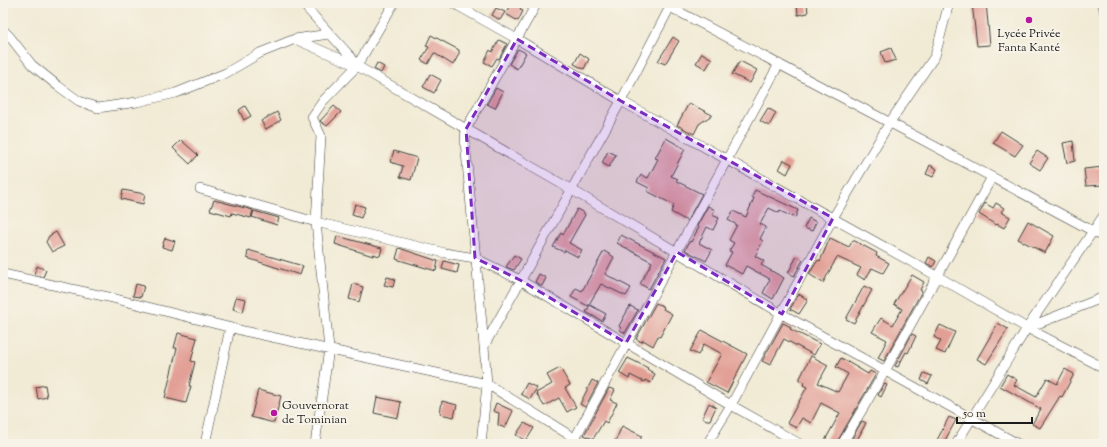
<svg xmlns="http://www.w3.org/2000/svg" width="1107" height="447" viewBox="0 0 1107 447" font-family="'Sorts Mill Goudy',serif">
<rect width="100%" height="100%" fill="#f7f3e8"/>
<filter id="ink" filterUnits="userSpaceOnUse"><feTurbulence type="fractalNoise" baseFrequency=".025" numOctaves="2"/><feDisplacementMap in="SourceGraphic" scale="8" xChannelSelector="R" yChannelSelector="G"/><feConvolveMatrix kernelMatrix="1 2 1 2 8 2 1 2 1" color-interpolation-filters="sRGB"/></filter>
<filter id="wash" filterUnits="userSpaceOnUse"><feTurbulence type="fractalNoise" baseFrequency=".012" numOctaves="4" result="noise"/><feDisplacementMap in="SourceGraphic" scale="16" xChannelSelector="R" yChannelSelector="G"/><feGaussianBlur stdDeviation="0.9" result="paint"/><feColorMatrix in="noise" values="0 0 0 0 0 0 0 0 0 0 0 0 0 0 0 0 0 1.4 0 .05"/><feComposite in="paint" operator="in"/></filter>
<g filter="url(#wash)">
<rect width="100%" height="100%" fill="#f1ebd5"/>
<g id="blocks">
<path fill="#e29f95" d="M512 3H524L520 9 523 11 518 21 506 14Z
M797 3H807L808 13 798 15Z
M972 3H986L990 45 977 46Z
M496 8 505 12 500 20 492 15Z
M431 35 459 50V54L453 65 434 53 428 64 421 60 429 47 426 46Z
M673 37 679 41 665 64 658 61Z
M499 40 507 44 499 59 497 58 492 66 484 62 490 50 492 52Z
M891 48 896 60 885 63 881 52Z
M518 49 526 53 517 69 509 64Z
M580 53 589 59 584 69 574 64Z
M702 53 712 59 706 69 696 63Z
M740 61 757 70 750 83 732 74Z
M377 63 384 67 381 73 374 69Z
M430 74 441 80 434 93 423 87Z
M496 88 503 92 495 108 487 104Z
M689 103 712 115 699 124 694 134 677 125Z
M245 106 251 116 244 120 239 110Z
M334 106 341 112 327 126 320 121Z
M768 108 776 113 769 126 760 121Z
M277 112 281 120 266 129 261 121Z
M1001 131 1023 145 1015 156 993 143Z
M666 138 685 149 671 176 678 179 676 181 702 194 687 221 671 212 674 205 647 191 649 188 637 182 641 175 648 178 658 159 655 158Z
M181 140 198 155 190 164 173 148Z
M1073 141 1075 161 1067 163 1063 143Z
M394 151 417 158 411 180 400 177 403 166 390 162Z
M608 151 616 155 609 167 602 163Z
M1037 151 1048 158 1040 170 1029 163Z
M784 160 792 164 787 174 779 169Z
M930 165 937 169 933 177 926 174Z
M1104 167V185L1086 186 1084 169Z
M123 190 145 194 143 204 121 199Z
M755 190 798 210 795 218 780 211 779 213 769 208 760 224 766 227 760 239 763 241 755 256 764 261 761 265 784 278 773 299 763 293 770 279 746 266 742 274 725 265 732 252 729 251 734 243 729 240 737 225 728 220 733 211 746 217 754 198 752 197Z
M214 200 253 210 251 218 232 213 231 216 210 210Z
M985 203 993 208 996 203 1004 208 1001 212 1010 217 1004 228 997 224 996 225 979 214Z
M355 204 365 207 361 218 352 215Z
M708 206 715 210 712 215 719 218 713 230 707 227 699 243 712 250 706 261 685 250 690 241 691 242 699 227 697 226Z
M577 209 584 213 585 215 569 243 582 250 578 257 565 250 564 252 553 247 561 233 563 235Z
M254 211 279 218 277 225 252 217Z
M809 218 816 222 812 231 804 228Z
M1028 221 1054 236 1045 253 1018 239Z
M56 232 64 246 52 252 46 242 49 236Z
M621 235 666 258 649 289 640 284 652 262 617 243Z
M337 236 382 248 380 256 373 254V256L335 244Z
M165 238 175 241 172 250 162 247Z
M830 238 849 247 853 240 877 253 876 256 889 263 883 273 872 268 865 280 857 275 861 268 837 257 823 283 809 274 818 260 820 261Z
M399 248 438 261 436 271 396 259Z
M248 250 303 266 300 275 247 258Z
M604 251 614 257 605 274 631 288 626 296 601 284 588 306 571 297 576 288 582 291Z
M514 255 521 259 514 270 506 267Z
M797 256 803 260 794 276 788 273Z
M929 257 936 261 933 267 926 263Z
M444 261 459 265 457 273 442 269Z
M37 266 46 270 43 277 34 274Z
M539 274 546 278 542 286 535 282Z
M912 275 924 282 920 290 922 291 884 361 878 358 887 340 872 332 881 318 893 325 902 309 894 304Z
M387 277 395 279 393 287 384 285Z
M136 284 144 286 141 297 133 296Z
M353 284 363 287 359 302 349 299Z
M864 286 872 290 854 323 846 319Z
M799 294 808 300 799 314 790 309Z
M236 297 246 299 243 312 233 309Z
M656 303 664 307 663 309 672 314 660 337 658 336 653 346 643 340 642 342 636 339Z
M590 305 606 314 602 321 586 312Z
M630 306 638 310 625 333 620 330 621 328 619 326Z
M783 323 791 327 790 329 820 344 814 355 784 339 770 365 762 361Z
M998 323 1008 329 986 364 977 359Z
M940 325 955 332 945 354 936 350 941 341 934 337Z
M702 330 747 354 727 393 706 382 722 354 704 344 698 355 690 351Z
M178 333 197 338 191 361 195 362 189 386H191L186 403 165 398 177 348H174Z
M912 334 916 336 908 353 906 352 898 367 895 366Z
M811 356 828 365 818 383 838 392 848 374 836 367 841 358 868 374 870 371 876 374 836 444H823L840 413 821 403 811 423 802 418 796 428 787 423 807 387 803 385 804 382 799 380Z
M628 358 648 368 647 369 655 374 651 383 645 380 644 382 630 375 629 379 619 373Z
M560 368 570 385 565 388 576 407 567 412 559 398 544 406 536 393 552 384 547 375Z
M1065 369 1074 374 1062 397 1060 396 1040 428 1032 424 1041 409 1000 386 1007 374 1017 380 1014 385 1036 397 1047 378 1057 384Z
M924 373 932 376 928 384 921 380Z
M592 380 598 383 585 407 580 404Z
M527 383 537 388 530 399 521 394Z
M884 384 887 385 881 397 878 395Z
M45 385 47 397 38 399 36 387Z
M609 388 615 390 610 400 617 403 607 423 604 421 593 439 584 435Z
M258 390 281 396 274 423 251 417Z
M377 397 401 402 398 418 374 413Z
M442 401 457 405 454 417 440 414Z
M496 403 513 411 505 428 498 425 499 413 493 411Z
M709 403 716 407 710 420H707L702 418Z
M949 417 956 420 943 444H935Z
M862 421 866 423 855 444H849Z
M524 423 534 428 526 441 516 435Z
M622 426 642 436 638 444H614Z"/>
</g>
</g>
<g filter="url(#ink)">
<use href="#blocks" fill-opacity="0" stroke="#3c3b38" stroke-width="1"/>
<g fill="none" stroke-linecap="round" stroke-linejoin="round">
<defs>
<path id="street" d="M302 3 351 57 356 65
M453 3 517 39 621 101 937 276 1027 328 1104 368
M1103 3 1104 11
M670 7 919 138 1104 237
M3 30 10 37 32 65 58 86 79 101 98 108 137 102 176 93 226 73 260 53 295 39 329 34
M295 39 357 66 572 190 782 314 1018 444
M200 189 316 222 445 253 475 258 520 280 731 405 800 444
M3 274 108 297 244 331 487 384 584 444
M1027 328 1104 297
M484 346 465 141 466 129 537 3
M575 438 779 64
M205 444 230 328
M315 444 329 349 316 222 321 136 312 117 323 101 357 66 394 3
M481 444 487 384 484 346 621 101 672 3
M707 444 731 405 833 218 890 122 935 56 949 3
M842 444 885 371 992 177
M956 444 1027 328 1104 215"/>
</defs>
<use href="#street" stroke="#3c3b38" stroke-width="10"/>
<use href="#street" stroke="#fff" stroke-width="9"/>
</g>
</g>
<path fill="#7b2cbf" fill-opacity="0.2" stroke="#7b2cbf" stroke-width="3" stroke-dasharray="8 5" stroke-linejoin="round" d="M517 39 621 101 833 218 782 314 677 252 626 343 520 280 475 258 466 129Z"/>
<g fill="#b5179e" stroke="#f7f3e8" stroke-width="1.5">
<circle cx="1029" cy="20" r="4"/>
<circle cx="274" cy="413" r="4"/>
</g>
<g text-anchor="middle" dominant-baseline="central" stroke-width="4" stroke-linejoin="round" paint-order="stroke">
<g font-size="12" fill="#1c1c1c" stroke="#f7f3e8">
<text x="1029" y="34">Lycée Privée<tspan x="1029" dy="14">Fanta Kanté</tspan></text>
<text x="282" y="406" text-anchor="start">Gouvernorat<tspan x="282" dy="14">de Tominian</tspan></text>
</g>
</g>
<rect width="1107" height="447" fill="none" stroke="#f7f3e8" stroke-width="16"/>
<path d="M957 417v6h75v-6" fill="none" stroke="#1c1c1c" stroke-width="2"/>
<text x="963" y="417" font-size="12" fill="#1c1c1c" stroke="#f7f3e8" stroke-width="3" paint-order="stroke">50 m</text>
</svg>
